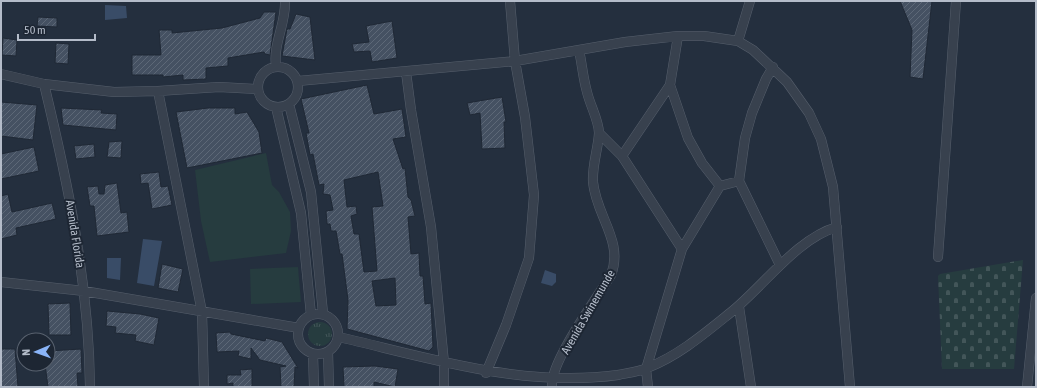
<svg xmlns="http://www.w3.org/2000/svg" width="1037" height="388" viewBox="0 0 1037 388" font-family="'Asap Condensed',sans-serif">
<defs>
<pattern id="grass-tufts" width="24" height="20" patternUnits="userSpaceOnUse"><rect width="24" height="20" fill="#263c3f"/><path d="M3 7l-1-3M5 7V3M7 7l1-3M15 17l-1-3M17 17v-4M19 17l1-3" fill="none" stroke="#435659"/></pattern>
<pattern id="cemetery-stones" width="16" height="16" patternUnits="userSpaceOnUse"><rect width="16" height="16" fill="#263c3f"/><path d="M2 7V4a2 2 0 0 1 4 0v3zM10 15v-3a2 2 0 0 1 4 0v3z" fill="#435659"/></pattern>
<pattern id="building-hatch" width="6" height="6" patternUnits="userSpaceOnUse"><rect width="6" height="6" fill="#455162"/><path d="M-1 1l2-2M0 6l6-6M5 7l2-2" fill="none" stroke="#5d6877"/></pattern>
</defs>
<rect width="100%" height="100%" fill="#242f3e"/>
<path fill="url(#grass-tufts)" d="M308 334a12 12 0 1 1 24 0a12 12 0 1 1-24 0Z"/>
<path fill="url(#cemetery-stones)" d="M1023 260 1014 369H942L938 276 940 274Z"/>
<path fill="#263c3f" d="M266 153 272 185 279 192 290 212 291 231 286 253 210 262 201 221 195 170Z
M298 267 301 302 251 304 250 269Z"/>
<path fill="#394c67" d="M105 5 126 6 127 18 105 20Z
M143 239 162 241 154 286 137 283Z
M107 258H121L120 280 107 278Z
M545 270 556 274V282L552 286 541 283Z"/>
<path fill="url(#building-hatch)" stroke="#1f2835" fill-rule="evenodd" d="M900 1H932L923 79 910 77 912 30Z
M264 12H276L270 55 265 54 264 52 228 58V66L206 68V79L183 80V75L163 77V75H132V55H161L159 30H172V33L222 28 260 18Z
M296 14 310 17 315 60 282 56 287 29H290Z
M38 17 57 18V27L37 26Z
M392 21 397 58 372 62 370 51 354 52 352 44 369 42 366 26Z
M3 38 17 40 16 56 2 55Z
M56 43 69 44 68 64 55 63Z
M367 85 374 114 402 109 406 137 393 139 403 169 405 168 408 197 411 200 415 216 408 217 411 254 419 253 420 276H423L425 304 431 303 433 347 429 351 347 329 348 300 342 254H340L336 231H331L330 224H327L326 211 333 210 330 195 323 194 324 184 319 185 313 154 310 155 306 133H309L301 99ZM378 172 383 206 372 207 377 271 364 272 359 234H354L351 216 357 214 356 206 347 207 344 180ZM395 278 396 305 376 306 372 281Z
M502 97 506 122H504L505 148 482 149 480 113 470 115 467 103Z
M1 102 37 105 33 140 1 136Z
M61 108 102 110 101 113 117 114 116 130 63 125Z
M208 108H235V114L247 112 259 132 262 153 187 168 176 112Z
M122 141 121 158 107 157 109 142Z
M94 144 95 157 76 159 74 146Z
M34 147 39 171 1 179V154Z
M159 172 161 187 168 186 172 205 152 209 148 183 141 184 140 174Z
M117 183 121 213 127 212 129 232 97 236 94 206H90L87 187 98 186 99 194H104L105 185Z
M8 194 12 212 52 203 56 219 16 228 17 235 1 239V196Z
M162 264 183 269 178 292 158 288Z
M70 303 71 335H49L48 304Z
M107 311 140 314 159 318 154 345 135 341 136 335 115 333 116 327 106 326Z
M230 332 231 334 265 341 266 338 282 342 298 368 295 367 294 387H281L280 367 286 366 260 360 251 348V359L238 356 239 351 217 352 216 333Z
M1 349H15L18 387H1Z
M81 349 82 373H77L78 387H48L45 364H48V351Z
M375 366 398 369 395 387 374 382V387H344L343 367Z
M252 369V387H233V383L227 384V375H241L240 370Z"/>
<g fill="none" stroke-linecap="round" stroke-linejoin="round">
<defs>
<path id="street" d="M738 41 750 1
M276 66C273 43 286 24 285 1
M258 87a20 20 0 1 1 40 0a20 20 0 1 1-40 0Z
M773 67 766 79 752 113 745 138 739 181 780 265
M406 72 411 110 431 227 444 363V387
M1 74 44 84 114 92 158 91 219 87 257 89
M298 81 515 61 625 42 678 36H704L738 41 753 50 787 82 809 113 821 139 833 187 850 387
M44 84C68 183 89 284 90 387
M670 85 688 138 702 163 720 186
M158 91 202 312 204 387
M289 104 311 192 323 313
M276 107 301 213 311 315
M599 133 622 156 682 249
M622 156 670 85 678 36
M938 257 956 1
M1 282 84 291 299 328
M739 307 751 387
M298 334a20 20 0 1 1 40 0a20 20 0 1 1-40 0Z
M339 337C430 358 523 388 618 375 627 373 638 372 647 368 678 356 704 334 730 313 762 288 797 238 837 227
M328 352 329 387
M313 354 314 387
M486 373 506 325 529 258 534 195 525 117 515 61 510 1
M552 386C550 362 597 298 611 275 624 241 596 216 593 182 592 165 598 150 599 133 599 121 590 105 587 92 583 78 582 64 579 50
M648 387 646 369 682 249 720 186 739 181
M1027 387 1036 298"/>
</defs>
<use href="#street" stroke="#565f6c" stroke-width="10"/>
<use href="#street" stroke="#38414e" stroke-width="9"/>
</g>
<g text-anchor="middle" dominant-baseline="central" stroke-width="4" stroke-linejoin="round" paint-order="stroke">
<g font-size="12" fill="#b4bcc9" stroke="#1d2633">
<text transform="translate(75 234) rotate(81)">Avenida Florida</text>
<text transform="translate(588 312) rotate(-60)">Avenida Swinemunde</text>
</g>
</g>
<rect width="1037" height="388" fill="none" stroke="#b4bcc9" stroke-width="4"/>
<g transform="translate(36 352) rotate(268)"><circle r="19" fill="#1d2633" stroke="#59626f"/>
<path d="M0-3L7 15L0 10L-7 15Z" fill="#8ab4f8"/>
<text y="-6" font-size="11" font-weight="bold" text-anchor="middle" fill="#b4bcc9">N</text>
</g>
<path d="M18 34v6h77v-6" fill="none" stroke="#b4bcc9" stroke-width="2"/>
<text x="24" y="34" font-size="12" fill="#b4bcc9" stroke="#1d2633" stroke-width="3" paint-order="stroke">50 m</text>
</svg>
